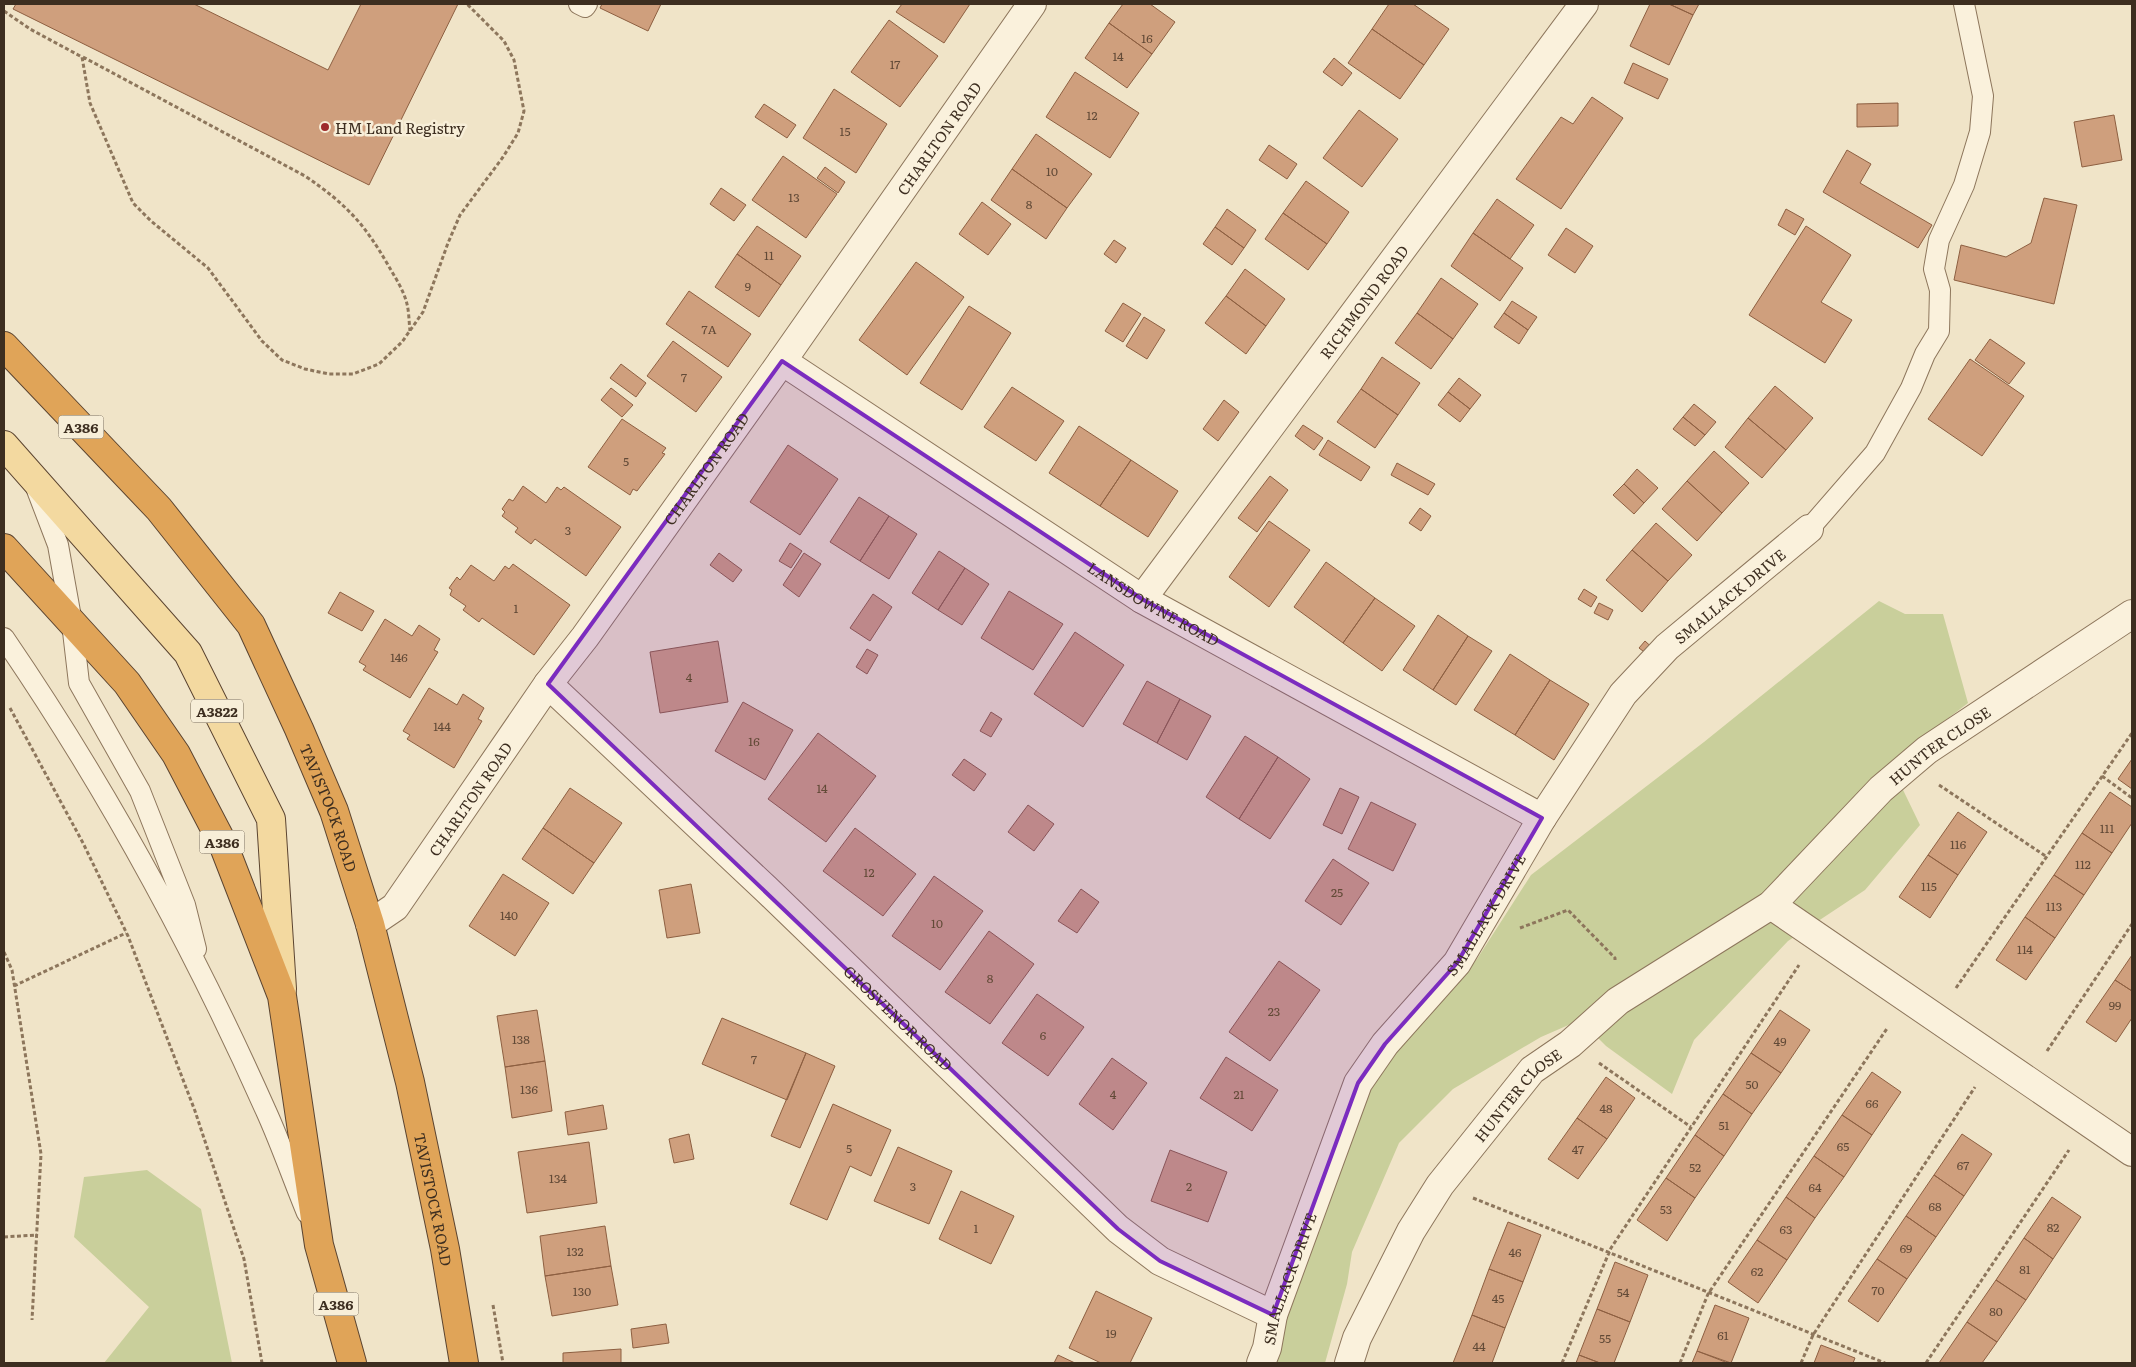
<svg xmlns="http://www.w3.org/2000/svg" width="2136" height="1367" viewBox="0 0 2136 1367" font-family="Literata,serif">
<rect width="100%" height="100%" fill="#f0e4c8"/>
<path fill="#c9cf9b" d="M1879 601 1905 614H1943L1968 703 1890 763 1920 825 1865 890 1788 941 1694 1040 1672 1094 1606 1046 1580 1020 1541 1037 1453 1089 1399 1143 1352 1252 1347 1284 1325 1363H1269L1352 1118 1403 1042 1477 959 1531 875 1704 742Z
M147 1170 201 1209 232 1363H104L149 1307 74 1237 84 1177Z"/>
<path fill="#cf9f7d" stroke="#8d5f41" d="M16 4H194L328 70 361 4H458L369 185 13 9Z
M602 4H661L648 31 600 8Z
M902 4H970L944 43 896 12Z
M1123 4H1150L1175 22 1152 54 1109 23Z
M1389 4H1413L1449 29 1424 65 1372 29Z
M1650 4H1669L1693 15 1669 65 1630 46Z
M1669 4H1699L1693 15Z
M889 20 938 56 900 107 851 72Z
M1109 23 1152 54 1127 88 1085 58Z
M1372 29 1424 65 1400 99 1348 63Z
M1334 58 1352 73 1342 86 1323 72Z
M1633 63 1668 79 1658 99 1624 83Z
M1075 72 1139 113 1110 158 1046 117Z
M834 89 887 124 856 173 803 138Z
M1592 97 1623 118 1561 209 1516 179 1561 117 1573 124Z
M1898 103V126L1857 127V104Z
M764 104 796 125 787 138 755 117Z
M1359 110 1398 139 1362 187 1323 158Z
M2114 115 2122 160 2082 167 2074 122Z
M1036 134 1092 174 1067 208 1012 169Z
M1269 145 1297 164 1287 179 1259 160Z
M1847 150 1871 164 1860 183 1932 225 1918 248 1823 192Z
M783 156 837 194 806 238 752 200Z
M825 167 845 182 838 193 817 178Z
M1012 169 1067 208 1046 239 991 200Z
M1306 181 1349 212 1327 244 1283 213Z
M721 188 746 205 734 221 710 204Z
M2044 198 2077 205 2054 304 1954 280 1961 245 2006 257 2031 243Z
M1497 199 1534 225 1510 259 1473 233Z
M982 202 1011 224 988 255 959 234Z
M1227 209 1256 230 1244 248 1215 227Z
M1786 209 1804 219 1795 235 1778 225Z
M1283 213 1327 244 1308 270 1265 239Z
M757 226 801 256 781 285 737 254Z
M1806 226 1851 255 1821 302 1852 320 1825 363 1749 315Z
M1215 227 1244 248 1232 265 1203 244Z
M1566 228 1593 246 1575 273 1548 255Z
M1473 233 1523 268 1500 301 1451 266Z
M1114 240 1126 248 1116 263 1104 254Z
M737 254 781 285 759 317 715 287Z
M916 262 964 297 907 375 859 340Z
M1245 269 1285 299 1266 326 1226 296Z
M1441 278 1478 304 1453 339 1417 313Z
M689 291 751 334 728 367 666 324Z
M1226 296 1266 326 1246 354 1205 323Z
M1512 301 1537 317 1528 330 1504 313Z
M1123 303 1141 314 1123 342 1105 331Z
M969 306 1011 333 962 410 920 383Z
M1417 313 1453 339 1431 369 1395 343Z
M1504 313 1528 330 1519 344 1494 327Z
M1144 317 1165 330 1147 359 1126 346Z
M1990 339 2025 363 2009 384 1975 360Z
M673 341 722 377 696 412 647 376Z
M1382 357 1420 383 1398 415 1361 389Z
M1970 359 2024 396 1982 456 1928 419Z
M621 364 646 383 636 397 610 378Z
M1459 378 1481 395 1470 409 1448 392Z
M1775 386 1813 418 1786 450 1748 418Z
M1012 387 1064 421 1036 461 984 427Z
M611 388 633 405 622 417 601 400Z
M1361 389 1398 415 1375 448 1337 422Z
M1448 392 1470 409 1460 422 1438 405Z
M1224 400 1239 412 1218 441 1203 429Z
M1694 404 1716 422 1705 435 1683 417Z
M1683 417 1705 435 1695 446 1673 429Z
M1748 418 1786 450 1762 478 1725 447Z
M622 419 666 448 662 453 665 454 637 491 633 489 630 495 588 467Z
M1303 425 1323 438 1314 450 1295 436Z
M1079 426 1131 460 1100 506 1049 473Z
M1328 440 1370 467 1361 481 1319 455Z
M788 445 838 479 800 535 750 502Z
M1714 451 1749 483 1722 513 1687 481Z
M1131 460 1178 491 1148 537 1100 506Z
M1397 463 1435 484 1428 495 1391 475Z
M1637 469 1658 488 1644 503 1624 484Z
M1270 476 1288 490 1257 532 1238 518Z
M1687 481 1722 513 1697 541 1662 509Z
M1624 484 1644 503 1634 514 1613 495Z
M523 486 546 503 557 487 561 490 564 487 621 527 586 576 535 539 531 544 515 532 518 528 502 516 505 512 502 509 509 499 513 501Z
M859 497 889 516 860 561 830 542Z
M1420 508 1431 516 1421 531 1409 523Z
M889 516 917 534 889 579 860 561Z
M1269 521 1310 550 1269 607 1229 577Z
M1656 523 1692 555 1668 581 1632 550Z
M790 543 802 551 791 568 779 561Z
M1632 550 1668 581 1642 612 1606 580Z
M939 551 965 568 938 610 912 593Z
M719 553 742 570 733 582 710 565Z
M804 553 821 564 799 597 783 585Z
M1326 562 1375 598 1343 643 1294 607Z
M513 564 570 605 534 655 482 618 479 622 463 610 466 606 450 595 452 590 449 588 457 577 460 580 471 565 494 581 505 566 509 569Z
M965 568 989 584 962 625 938 610Z
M1584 589 1597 597 1591 607 1578 599Z
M1009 591 1063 624 1033 670 981 638Z
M340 592 374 611 362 631 328 613Z
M873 594 892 607 870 641 850 628Z
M1375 598 1415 626 1382 671 1343 643Z
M1599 603 1613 610 1608 620 1594 613Z
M1438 615 1468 636 1433 690 1403 670Z
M385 619 412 636 419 625 440 639 434 650 438 652 410 698 363 670 366 666 359 662Z
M1075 632 1124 665 1083 727 1034 694Z
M1468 636 1492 651 1456 705 1433 690Z
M718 641 728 702 660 713 650 652Z
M1645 641 1657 652 1652 658 1639 648Z
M867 649 878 655 867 674 856 667Z
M1510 654 1550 680 1515 735 1474 710Z
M1550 680 1589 704 1554 760 1515 735Z
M1147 681 1180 699 1157 743 1123 724Z
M429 688 457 705 463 694 484 708 478 719 482 721 454 768 407 739 410 735 403 731Z
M1180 699 1211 716 1187 760 1157 743Z
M743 702 793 730 765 780 715 751Z
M991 712 1002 719 991 737 980 731Z
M818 733 876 776 826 842 768 799Z
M1245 736 1278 757 1239 819 1206 797Z
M1278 757 1310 779 1270 839 1239 819Z
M964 759 986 774 974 791 952 775Z
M2132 759V789L2118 779Z
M570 788 622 823 594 863 543 828Z
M1340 788 1359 797 1342 834 1323 825Z
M2110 792 2132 807V823L2112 853 2082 833Z
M1371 802 1416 824 1393 871 1348 849Z
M1028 805 1054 824 1034 851 1008 832Z
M1958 812 1987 832 1958 875 1928 855Z
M543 828 594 863 573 894 522 859Z
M855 828 916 874 883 916 823 871Z
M2082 833 2112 853 2084 895 2054 875Z
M1928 855 1958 875 1930 918 1899 897Z
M1333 859 1369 883 1341 925 1305 901Z
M503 874 549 903 515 956 469 926Z
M2054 875 2084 895 2055 938 2025 917Z
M934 876 983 911 940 970 892 936Z
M691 884 700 933 667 938 659 890Z
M1081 889 1099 902 1077 933 1058 921Z
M2025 917 2055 938 2026 980 1996 960Z
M989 931 1034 964 990 1024 945 992Z
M2132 955V991L2115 980Z
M1279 961 1320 990 1270 1061 1229 1032Z
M2115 980 2132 991V1018L2116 1042 2086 1022Z
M1037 994 1084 1027 1048 1076 1002 1043Z
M537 1010 545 1061 505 1067 497 1016Z
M1780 1010 1810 1030 1781 1073 1751 1053Z
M722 1018 806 1053 787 1100 702 1064Z
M806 1053 835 1066 800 1148 771 1136Z
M1751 1053 1781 1073 1752 1114 1723 1094Z
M1226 1057 1278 1090 1252 1131 1200 1098Z
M1112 1058 1147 1083 1113 1130 1079 1104Z
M545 1061 552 1111 512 1118 505 1067Z
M1872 1072 1901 1092 1872 1135 1842 1115Z
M1606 1077 1635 1098 1607 1139 1577 1118Z
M1723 1094 1752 1114 1724 1156 1695 1135Z
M833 1104 891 1130 871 1176 850 1166 827 1220 790 1204Z
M603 1105 607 1129 568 1135 565 1112Z
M1842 1115 1872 1135 1844 1177 1814 1156Z
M1577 1118 1607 1139 1578 1179 1548 1159Z
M689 1134 694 1159 674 1163 669 1139Z
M1962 1134 1992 1154 1964 1196 1934 1175Z
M1695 1135 1724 1156 1695 1198 1666 1178Z
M589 1142 597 1203 527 1213 518 1152Z
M898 1147 952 1171 929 1224 874 1201Z
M1170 1150 1227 1172 1208 1222 1151 1201Z
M1814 1156 1844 1177 1815 1218 1786 1197Z
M1934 1175 1964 1196 1936 1237 1906 1216Z
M1666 1178 1695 1198 1667 1241 1637 1220Z
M961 1191 1014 1216 991 1264 939 1239Z
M1786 1197 1815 1218 1787 1260 1757 1240Z
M2052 1197 2081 1217 2053 1259 2024 1238Z
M1906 1216 1936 1237 1907 1279 1877 1259Z
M1508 1222 1541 1235 1523 1282 1489 1269Z
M605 1226 611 1266 545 1276 540 1236Z
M2024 1238 2053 1259 2026 1300 1996 1280Z
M1757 1240 1787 1260 1758 1303 1728 1282Z
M1877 1259 1907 1279 1878 1322 1848 1301Z
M1615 1262 1648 1275 1630 1322 1597 1309Z
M611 1266 618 1305 552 1316 545 1276Z
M1489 1269 1523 1282 1505 1328 1472 1315Z
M1996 1280 2026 1300 1997 1342 1967 1322Z
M1096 1291 1152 1318 1130 1363H1101L1069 1348Z
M1715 1305 1749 1318 1731 1363 1697 1351Z
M1597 1309 1630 1322 1614 1363H1600L1579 1355Z
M1472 1315 1505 1328 1492 1363H1453Z
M1967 1322 1997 1342 1982 1363H1939Z
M666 1324 669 1343 633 1348 631 1329Z
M1821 1345 1855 1358 1853 1363H1814Z
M621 1349V1363H563V1353Z
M1697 1351 1728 1363H1692Z
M1058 1355 1075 1363H1054Z
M1579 1355 1600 1363H1576Z"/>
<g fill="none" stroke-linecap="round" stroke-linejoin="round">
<defs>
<path id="lane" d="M579 4 585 7 587 4
M37 490 58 545 72 623 79 683 140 791 185 905 196 949
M1809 529 1875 453 1911 388 1925 354 1939 331 1940 290 1934 269 1939 240 1964 185 1980 132 1983 96 1964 4
M4 638C106 787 193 947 266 1111 281 1144 293 1179 307 1213"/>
<g id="street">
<path id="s1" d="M782 361 1142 599 1542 818"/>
<path id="s2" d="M1142 599 1584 4"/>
<path id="s3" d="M548 684 766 889 1118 1229 1160 1261 1273 1315"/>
<path d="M1771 905 2132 1152"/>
<path id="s4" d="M370 924 395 907 548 684 585 637 782 361 1032 4"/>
<path id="s5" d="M1261 1363 1267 1348 1273 1315 1358 1083 1385 1044 1457 963 1542 818 1623 694 1667 647 1809 529"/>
<path id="s6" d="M1349 1363 1357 1338 1411 1231 1440 1185 1532 1070 1570 1044 1618 1001 1771 905 1881 789 1927 750 2132 614"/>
</g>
<path id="primary" d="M4 445 188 653 271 819 282 989"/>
<g id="highway">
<path id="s7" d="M4 346 159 509 251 625 299 729 334 811 370 924 410 1082 445 1249 464 1363"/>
<path d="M4 548 127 683 176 754 223 844 282 996 319 1245 352 1363"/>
</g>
</defs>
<use href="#lane" stroke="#8d765c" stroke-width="22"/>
<use href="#street" stroke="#8d765c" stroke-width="30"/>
<use href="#primary" stroke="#5b4430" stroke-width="30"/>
<use href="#highway" stroke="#5b4430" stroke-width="30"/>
<path stroke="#8d765c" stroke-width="3" stroke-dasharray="4 2.5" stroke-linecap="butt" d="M4 11 30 29 82 57 90 103 133 203 151 221 208 268 262 341 282 360 305 369 329 374H353L379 364 402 342 423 312 448 243 460 215 503 157 518 133 524 111 514 60 504 41 467 4
M83 57 305 176C346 204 364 223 388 265 395 277 404 291 407 304 409 312 409 322 410 331
M10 708 83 843 128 936 195 1111 244 1259 262 1363
M2102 776 2132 798
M1939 785 2047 857
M1520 928 1568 910 1615 958V960
M4 952 12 970 41 1154 32 1320
M14 986 126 933
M1956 988 2132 733
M2047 1051 2132 924
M1599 1063 1691 1127
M1473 1198 1885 1363
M4 1237 37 1235
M493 1305 503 1363
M1562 1363 1611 1248 1799 965
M1680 1363 1708 1294 1888 1027
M1801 1363 1813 1335 1975 1087
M1926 1363 2069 1150"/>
<use href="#lane" stroke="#faf1dc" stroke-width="20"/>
<use href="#street" stroke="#faf1dc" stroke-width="28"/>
<use href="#primary" stroke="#f3d9a0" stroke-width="28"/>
<use href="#highway" stroke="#e0a458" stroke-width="28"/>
</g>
<path fill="#7b2cbf" fill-opacity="0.2" stroke="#7b2cbf" stroke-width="4" stroke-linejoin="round" d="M782 361 1142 599 1542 818 1457 963 1385 1044 1358 1083 1273 1315 1160 1261 1118 1229 548 684Z"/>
<circle fill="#9e2a2b" stroke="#f7eed8" stroke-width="2" cx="325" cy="127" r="5"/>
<g text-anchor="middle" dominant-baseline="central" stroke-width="5" stroke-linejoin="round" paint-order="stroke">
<g font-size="12" fill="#624a37">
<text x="1147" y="38">16</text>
<text x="1118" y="56">14</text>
<text x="895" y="64">17</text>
<text x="1092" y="115">12</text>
<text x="845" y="131">15</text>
<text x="1052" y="171">10</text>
<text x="794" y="197">13</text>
<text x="1029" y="204">8</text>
<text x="769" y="255">11</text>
<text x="748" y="286">9</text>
<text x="709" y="329">7A</text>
<text x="684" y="377">7</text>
<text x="626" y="461">5</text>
<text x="568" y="530">3</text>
<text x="516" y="608">1</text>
<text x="399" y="657">146</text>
<text x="689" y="677">4</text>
<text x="442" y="726">144</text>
<text x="754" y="741">16</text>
<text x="822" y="788">14</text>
<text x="2107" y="828">111</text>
<text x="1958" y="844">116</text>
<text x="2083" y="864">112</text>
<text x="869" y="872">12</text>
<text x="1929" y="886">115</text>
<text x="1337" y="892">25</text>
<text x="2054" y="906">113</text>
<text x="509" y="915">140</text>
<text x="937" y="923">10</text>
<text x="2025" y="949">114</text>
<text x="990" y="978">8</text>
<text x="2115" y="1005">99</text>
<text x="1274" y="1011">23</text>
<text x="1043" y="1035">6</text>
<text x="521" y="1039">138</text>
<text x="1780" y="1041">49</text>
<text x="754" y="1059">7</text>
<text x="1752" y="1084">50</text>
<text x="529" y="1089">136</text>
<text x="1113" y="1094">4</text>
<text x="1239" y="1094">21</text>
<text x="1872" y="1103">66</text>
<text x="1606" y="1108">48</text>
<text x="1724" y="1125">51</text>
<text x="1843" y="1146">65</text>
<text x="849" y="1148">5</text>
<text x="1578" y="1149">47</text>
<text x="1963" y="1165">67</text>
<text x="1695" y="1167">52</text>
<text x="558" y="1178">134</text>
<text x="913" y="1186">3</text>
<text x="1189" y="1186">2</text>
<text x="1815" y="1187">64</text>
<text x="1935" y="1206">68</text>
<text x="1666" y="1209">53</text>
<text x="2053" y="1227">82</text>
<text x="976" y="1228">1</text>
<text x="1786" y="1229">63</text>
<text x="1906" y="1248">69</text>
<text x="575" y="1251">132</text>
<text x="1515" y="1252">46</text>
<text x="2025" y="1269">81</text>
<text x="1757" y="1271">62</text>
<text x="1878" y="1290">70</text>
<text x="582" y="1291">130</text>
<text x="1623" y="1292">54</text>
<text x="1498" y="1298">45</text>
<text x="1996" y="1311">80</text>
<text x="1111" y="1333">19</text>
<text x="1723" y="1335">61</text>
<text x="1605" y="1338">55</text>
<text x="1479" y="1346">44</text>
</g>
<g fill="#f7eed8" stroke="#756857" stroke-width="1">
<rect x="58.5" y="415.5" width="45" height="23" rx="4"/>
<rect x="191" y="699.5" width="52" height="23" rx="4"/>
<rect x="199.5" y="830.5" width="45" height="23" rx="4"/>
<rect x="313.5" y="1292.5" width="45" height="23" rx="4"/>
</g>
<g font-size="14" font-weight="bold" fill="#3d2e20">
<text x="81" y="427">A386</text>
<text x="217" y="711">A3822</text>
<text x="222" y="842">A386</text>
<text x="336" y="1304">A386</text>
</g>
<g font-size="15" fill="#3d2e20" stroke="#f7eed8" text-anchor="start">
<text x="335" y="127">HM Land Registry</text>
</g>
<g font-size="15" fill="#3d2e20" stroke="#f7eed8">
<text stroke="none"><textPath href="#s4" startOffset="972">CHARLTON ROAD</textPath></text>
<text stroke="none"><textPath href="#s2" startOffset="371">RICHMOND ROAD</textPath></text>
<text stroke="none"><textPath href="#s4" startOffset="568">CHARLTON ROAD</textPath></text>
<text stroke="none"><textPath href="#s5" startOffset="914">SMALLACK DRIVE</textPath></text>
<text stroke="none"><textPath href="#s1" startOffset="444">LANSDOWNE ROAD</textPath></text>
<text stroke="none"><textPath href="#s6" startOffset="872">HUNTER CLOSE</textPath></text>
<text stroke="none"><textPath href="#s4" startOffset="162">CHARLTON ROAD</textPath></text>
<text stroke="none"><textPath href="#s7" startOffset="572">TAVISTOCK ROAD</textPath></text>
<text stroke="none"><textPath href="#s5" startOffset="509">SMALLACK DRIVE</textPath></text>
<text stroke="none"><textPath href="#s3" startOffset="484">GROSVENOR ROAD</textPath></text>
<text stroke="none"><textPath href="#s6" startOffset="320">HUNTER CLOSE</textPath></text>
<text stroke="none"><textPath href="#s7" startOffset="978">TAVISTOCK ROAD</textPath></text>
<text stroke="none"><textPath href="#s5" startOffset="89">SMALLACK DRIVE</textPath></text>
</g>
</g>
<rect width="2136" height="1367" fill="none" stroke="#3d2e20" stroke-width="10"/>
</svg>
